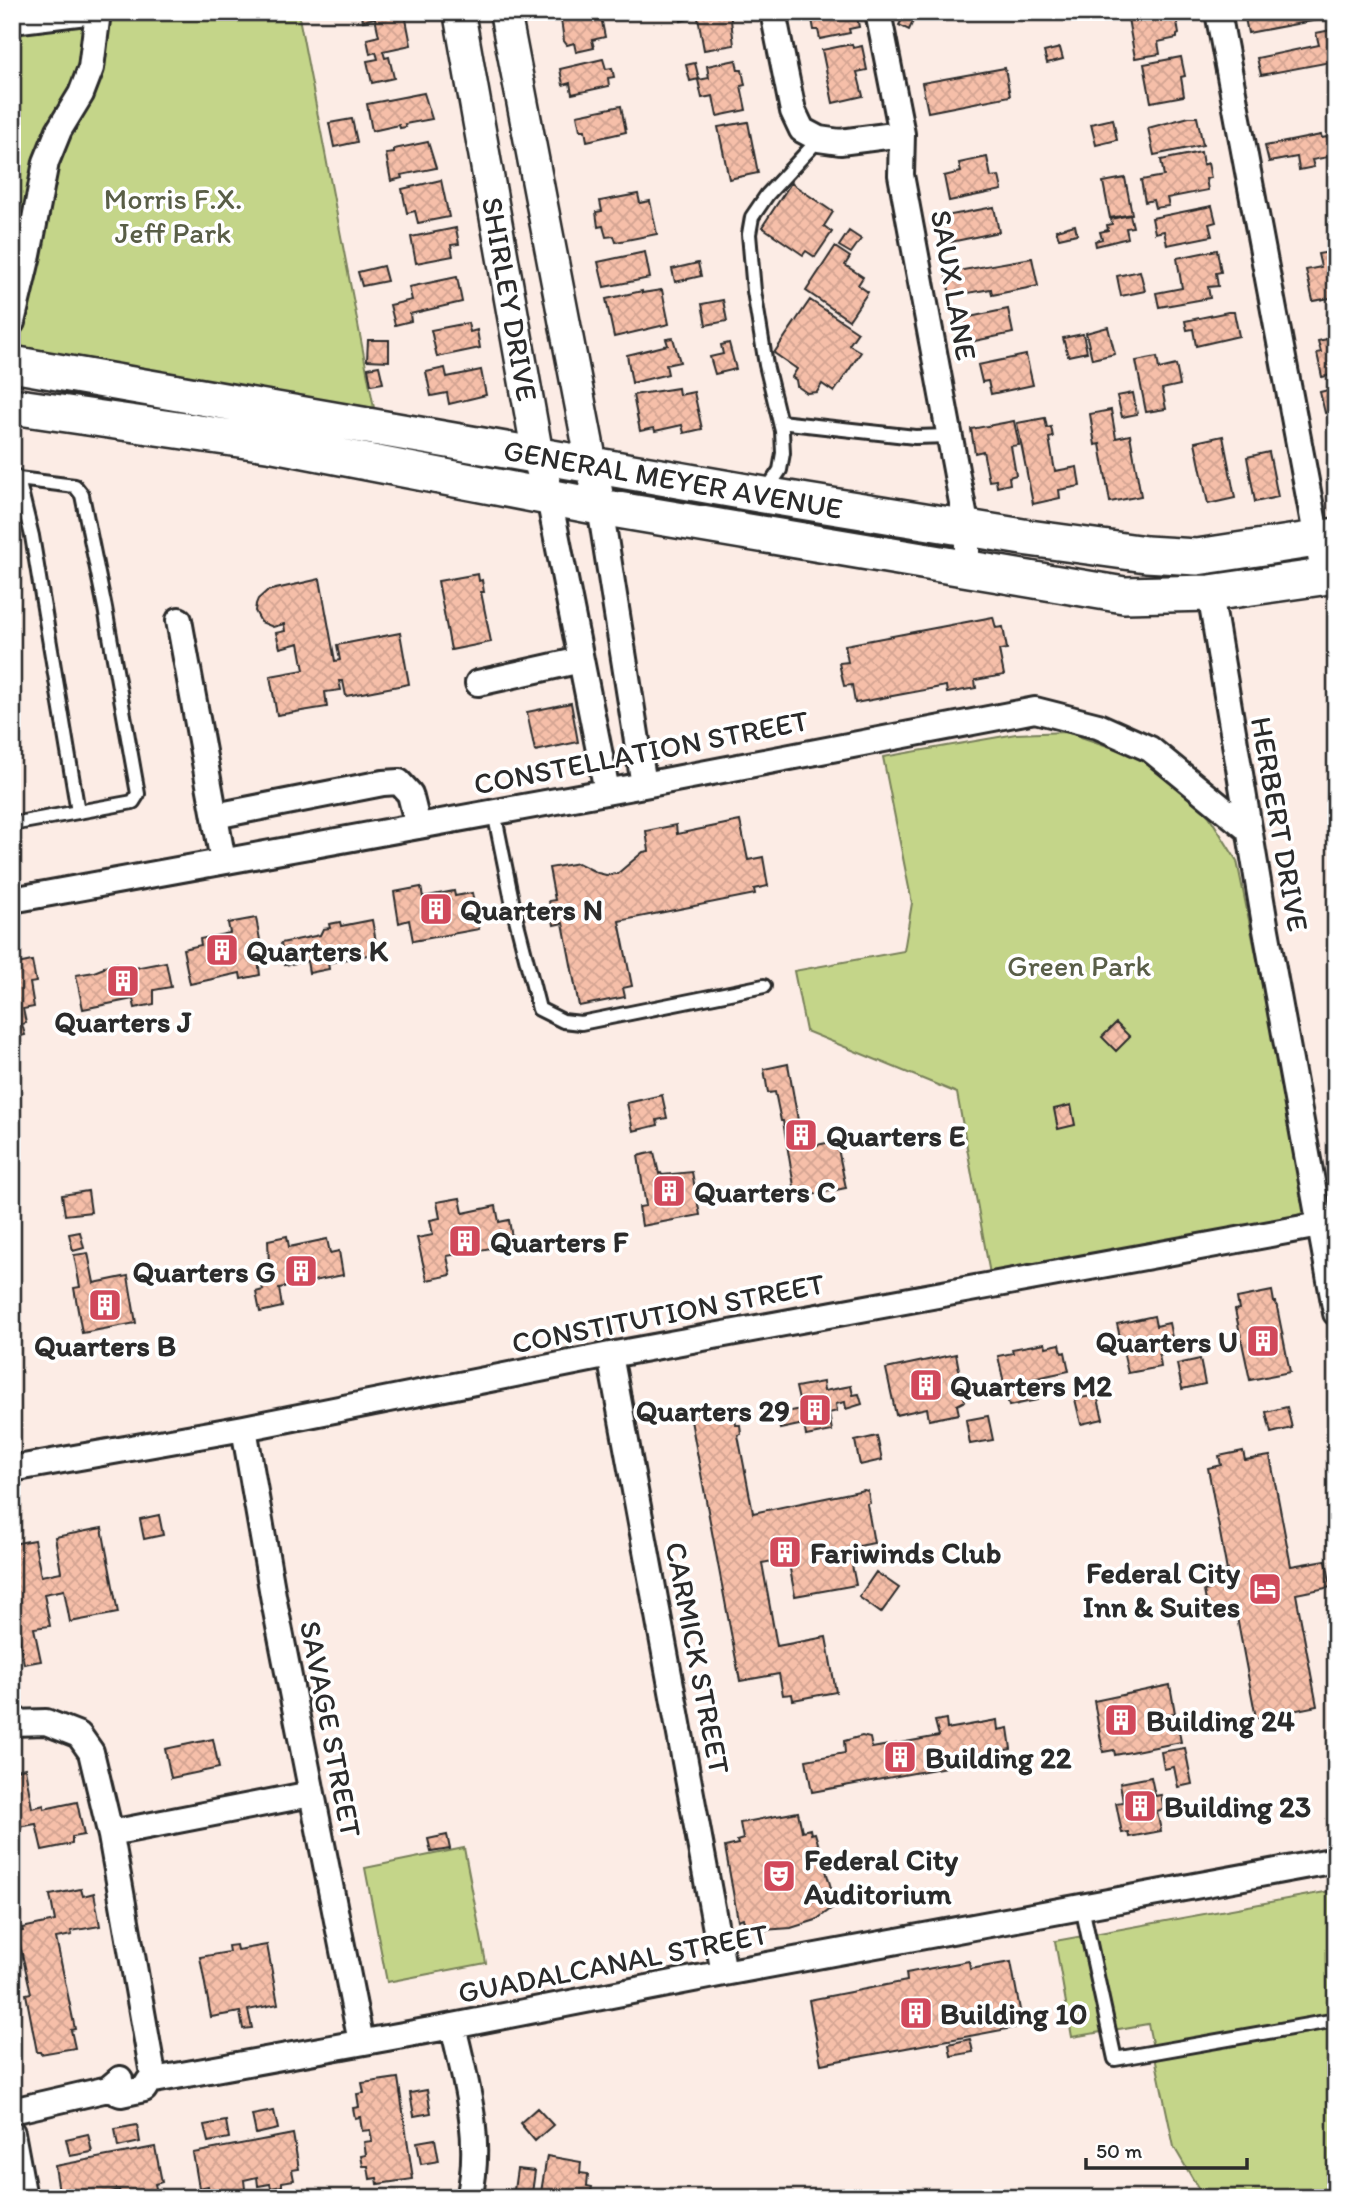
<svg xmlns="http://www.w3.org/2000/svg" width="1348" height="2210" viewBox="0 0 1348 2210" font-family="Itim,sans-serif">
<defs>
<pattern id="building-cross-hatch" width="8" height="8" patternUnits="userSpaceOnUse" patternTransform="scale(1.75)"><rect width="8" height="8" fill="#f6bfa9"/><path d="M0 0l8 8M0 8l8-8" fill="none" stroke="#d3a492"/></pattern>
</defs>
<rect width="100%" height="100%" fill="#fcece5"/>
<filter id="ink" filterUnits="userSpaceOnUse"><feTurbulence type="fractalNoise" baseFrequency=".0143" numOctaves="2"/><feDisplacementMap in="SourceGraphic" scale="14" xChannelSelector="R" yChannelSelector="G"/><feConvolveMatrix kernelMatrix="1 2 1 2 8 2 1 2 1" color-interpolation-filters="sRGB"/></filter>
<g filter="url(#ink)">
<path fill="#c4d589" stroke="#78805a" stroke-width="2" d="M12 12H298L374 408 12 352Z
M1066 732 1134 755 1174 782 1209 816 1237 861 1305 1196V1212L1295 1216 990 1274 957 1093 806 1031 794 971 904 951 912 903 883 757 1016 734Z
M464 1848 486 1963 387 1982 365 1868Z
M1336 1890V2198H1204L1174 2147 1148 2024 1072 2037 1055 1941Z"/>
<path fill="url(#building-cross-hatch)" stroke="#2b2b2b" stroke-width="2" d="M361 12H408L405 14 411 45 383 51 385 58 389 57 394 78 372 83 367 61 378 59 376 52 370 54 367 39 379 36 375 18 363 21Z
M560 12H600L605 37 592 40 594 48 576 52 574 43 567 45 564 41Z
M679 12H691L692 18 681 21Z
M697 12H730L734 45 704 50Z
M814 12H856L859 27 849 29 850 33 820 39 818 30H814L811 14Z
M906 12 916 15 909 30 899 25Z
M1175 12 1180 21 1177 22 1179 34 1177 35V38L1158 42 1160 54 1135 58 1127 13Z
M1273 12H1321L1323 19 1248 33 1245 18Z
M1336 15V27H1333L1330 16Z
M1336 29V61L1261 75 1257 58 1319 45 1316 33Z
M852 44 853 48 862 46 867 70 857 72 863 96 833 103 822 50Z
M1060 48 1063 59 1047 63 1044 52Z
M1181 57 1185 76 1181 77 1184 96 1151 102 1144 64Z
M603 59 606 69 612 68 614 77 608 78 609 86 572 94 570 83 563 85 560 69Z
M736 60 738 70H742L745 85 741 86 746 110 717 116 713 96 702 98 698 80 709 78 707 66Z
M695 63 699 79 690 81 686 65Z
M1005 68 1010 96 928 112 922 83Z
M424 93 432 119 405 124 406 127 400 128 399 125 372 131 367 104Z
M621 106 626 132 587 141 585 130H580L577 115Z
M1189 117H1197L1203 145 1154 155 1148 128Z
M352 119 357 142 334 147 329 123Z
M1113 119 1117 140 1096 145 1091 124Z
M748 122 758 173 729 179 718 127Z
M1321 135 1322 138 1336 135V147L1335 150 1327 152 1328 157 1312 160 1314 167 1299 170 1297 157 1269 162 1265 146Z
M428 142 436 168 401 175 402 178 391 181 386 154 394 153V149Z
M1201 152 1203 165 1208 163 1211 178 1206 179 1208 190 1167 198 1169 206 1155 208 1153 200 1145 202 1141 180 1164 176 1161 160Z
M987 157 991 177 999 176 1002 190 949 201 944 176 961 172 959 163Z
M1125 178 1132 214 1110 218 1103 182Z
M441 180 449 217 418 223 415 211 407 213 402 189Z
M791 183 833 212 824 226 832 232 815 257 806 251 803 255 762 227Z
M638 194 640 203 650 201 657 234 616 242 614 236 606 237 603 226 598 227 596 212 602 211 600 201Z
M1212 206 1216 222 1209 224 1212 236 1167 245 1164 231 1155 233 1152 218Z
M994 207 999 232 941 244 935 218Z
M1130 215 1133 227 1126 228 1128 238 1096 246 1095 241 1102 239 1100 232 1108 230 1107 225 1112 224 1111 219Z
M1075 225 1077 234 1059 238 1056 230Z
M456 228 459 244 451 245 453 256 416 263 411 237Z
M849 231 861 239 851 253 839 246Z
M835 247 850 257 845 265 863 277 858 285 868 292 849 320 806 291Z
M1217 250 1221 272 1216 273 1218 286 1208 287 1210 298 1159 307 1156 293 1182 288 1177 258Z
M1336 251V297L1313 301 1306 270 1321 267 1318 254Z
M645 252 650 278 604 287 598 262Z
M1032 258 1038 286 992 295 991 289 950 296 946 273Z
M698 263 701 276 675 282 672 269Z
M383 266 387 281 362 286 358 272Z
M1140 271 1145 291 1121 296 1117 276Z
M457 277 462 302 410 314 411 321 395 325 390 305 412 300 409 287Z
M662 290 669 324 614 337 606 299 642 291V293Z
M723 300 727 321 706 325 702 304Z
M810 300 858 332 849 345 861 352 834 392 822 384 817 392 807 393 797 386 796 380 792 377 797 369 774 353Z
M1008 309 1013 333 965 343 960 319Z
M1228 312H1234L1239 336 1196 346 1193 329 1187 330 1185 321Z
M468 323 470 332 477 330 480 348 437 357 431 330Z
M1108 327 1115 354 1092 359 1086 333Z
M1083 334 1087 352 1068 356 1063 338Z
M1336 337V374L1322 377 1317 353 1321 352 1318 341Z
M673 338 680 362 666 365 668 374 632 383 627 355 668 345 666 339Z
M368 340H389V361L367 360Z
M729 343 736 369 715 374 710 357 723 354 721 345Z
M1026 355 1033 385 991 394 988 381 982 382 978 365Z
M1157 357 1159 369 1176 365 1180 385 1162 389 1166 409 1146 412 1136 361Z
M379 366 383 383 371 385 368 368Z
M445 368 447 377 481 370 486 395 449 404 447 393 431 396 426 372Z
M678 388 679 395 694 392 702 429 684 433 682 425 655 431 654 428 640 431 633 395Z
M1336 388V414H1333V411L1325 413 1320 392Z
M1133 393 1137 414 1122 417 1117 396Z
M1111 410 1116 438 1130 435 1141 496 1110 502 1100 444 1095 445 1090 414Z
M1045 418 1047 428 1051 427 1053 437 1049 438 1055 471 1077 467 1080 486 1059 490 1060 498 1033 504 1017 423Z
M1014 421 1019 445 1011 446 1016 475 1009 477 1010 484 997 487 996 480 989 481 983 451 975 453 971 429Z
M1223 436 1235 498 1208 504 1195 442Z
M1269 452 1278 497 1255 502 1247 457Z
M478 574 479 581 482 580 484 592H481L491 642 451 650 438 581Z
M320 579 335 661 340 660 337 645 400 633 409 684 346 696 343 681H339L341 690 325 692 327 707 277 715 270 676 304 670 299 643 280 648 276 633 285 631 284 624 273 627 261 622 255 611 256 604 258 599 267 591Z
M993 617 996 628 1003 627 1007 649 999 650 1004 675 975 680 976 688 947 693 946 686 855 703 852 685 844 686 839 663 848 662 845 645Z
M571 703 578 742 535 751 527 712Z
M740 821 748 860 763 857 768 886 754 889 755 894 619 921 632 986 623 988 625 997 579 1006 563 923 554 925 549 901 555 900 549 868 578 863 598 873 606 875 617 874 643 852 649 851 646 831 676 825 677 834Z
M421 887 423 897 454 891 455 896 472 893 479 929 413 941 409 920 399 923 394 892Z
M256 918 262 951 257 952 260 975 241 979 240 973 190 984 183 949 201 945 200 939 230 933 228 923Z
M372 920 378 953 328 963 329 969 309 973 307 961 285 965 281 943 320 935 323 929 330 928 329 924 340 922 341 926Z
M32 961 36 982 30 983 34 1007 23 1009 26 1023 22 1024 25 1035 12 1038V965Z
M166 962 171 987 154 990V1004L135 1008 133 999 83 1009 76 975 94 972 104 968V966L117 963 119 969 129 967 130 969Z
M1116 1023 1130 1037 1116 1051 1102 1037Z
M788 1064 799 1126 814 1128 817 1145 831 1142V1145L837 1144 846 1188 796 1198 783 1121H781L775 1092 768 1093 764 1069Z
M662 1095 667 1118 657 1120 658 1125 633 1131 627 1103Z
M1071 1105 1075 1125 1058 1129 1054 1109Z
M654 1152 659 1174 661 1173 662 1175 692 1172 700 1215 642 1226 639 1207 646 1206 638 1156Z
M88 1191 91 1212 65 1215 62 1195Z
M460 1198 463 1213 496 1206 499 1222 509 1220 513 1244 447 1256 451 1275 427 1280 417 1238 433 1235 430 1220 440 1218 437 1202Z
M80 1232 84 1248 73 1251 69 1234Z
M287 1236 289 1247 327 1239 330 1253 339 1251 343 1275 279 1288 282 1307 260 1312 256 1292 263 1290 258 1267 269 1265 268 1240Z
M88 1253 94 1283 128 1276 136 1323 82 1333 74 1288 80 1287 74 1255Z
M1272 1291 1274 1302H1276L1290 1372 1250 1380 1235 1310 1239 1309 1237 1298Z
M1154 1316 1156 1326 1169 1323 1175 1352 1159 1355 1161 1367 1128 1373 1117 1324Z
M1045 1343 1046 1347 1060 1344 1062 1353 1065 1352 1069 1371 1032 1379 1037 1400 1009 1406 998 1356 1013 1353 1012 1349Z
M956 1354 965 1401 957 1405 959 1414 929 1420 927 1408 896 1415 886 1369Z
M1200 1359 1205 1384 1182 1389 1177 1364Z
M823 1382 824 1391 851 1386 853 1395 859 1394 862 1404 846 1409 845 1402 836 1404 837 1411 829 1413 832 1431 806 1436 804 1424 780 1429 777 1414 801 1409 796 1387Z
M1097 1395 1103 1419 1081 1424 1075 1399Z
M733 1407 736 1425H740L741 1434 738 1435 753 1513 864 1490 868 1491 870 1503 867 1504 874 1543 854 1547 856 1559 851 1560 856 1585 795 1596 788 1558 762 1563 777 1646 826 1637 836 1692 793 1700 792 1694 783 1695 779 1674 740 1681 690 1415Z
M1287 1407 1292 1428 1271 1433 1266 1412Z
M988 1416 993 1440 970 1444 966 1420Z
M877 1436 882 1460 860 1465 855 1441Z
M1243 1451 1245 1460 1270 1456 1291 1566 1326 1560 1331 1587 1296 1594 1317 1706 1292 1711 1294 1720 1271 1724 1269 1715 1256 1718 1236 1612 1209 1617 1204 1591 1208 1590 1205 1575 1227 1571 1208 1468 1221 1465 1219 1456Z
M159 1515 163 1535 144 1539 140 1519Z
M102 1528 118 1613 70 1622 64 1590 44 1594 50 1626 34 1628 41 1661 24 1664 18 1632 12 1633V1544L34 1540 41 1576 61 1572 55 1537Z
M876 1572 899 1588 881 1613 859 1597Z
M1170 1685 1175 1713 1145 1719 1146 1726 1177 1721 1181 1742 1115 1755 1114 1750 1103 1752 1094 1701Z
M946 1719 947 1729 997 1720 998 1730 1008 1728 1011 1749 956 1760 957 1765 812 1792 806 1760 845 1753 844 1741 862 1736 870 1738 872 1748 939 1736 935 1721Z
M213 1739 219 1768 171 1778 165 1749Z
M1185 1748 1192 1784 1178 1787 1174 1767 1164 1769 1161 1752Z
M25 1768 32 1808 44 1805V1809L77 1802 84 1835 72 1837V1844L42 1850 36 1824 12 1828V1771Z
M1151 1777 1155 1796 1161 1795 1164 1809 1157 1811 1161 1831 1129 1837 1128 1832 1122 1833 1116 1803 1123 1802 1120 1783Z
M798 1812 802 1831 810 1829 811 1834 815 1833 836 1905 816 1920 791 1928 763 1930 745 1927 743 1918 738 1920 725 1847 738 1844 737 1841 743 1839 740 1823Z
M447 1835 450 1849 431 1852 428 1839Z
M81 1889 83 1896 94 1893 100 1926 71 1931 72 1935 56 1938 75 2029 71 2030 75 2048 41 2054 40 2052H37L26 1994 31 1993 17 1932 23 1931 22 1928 55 1921 50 1895Z
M236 1945 237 1950 267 1945 278 2004 248 2010 252 2028 243 2029 240 2012 211 2017 200 1957 229 1952 228 1946Z
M969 1961 970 1969 1011 1962 1023 2026 821 2064 809 2000 907 1981 906 1973Z
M970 2039 973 2052 951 2056 949 2044Z
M398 2078 413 2179 378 2184 377 2178 370 2179 368 2166H363L361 2156 366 2155 364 2142 372 2141 370 2130 362 2131 360 2117 355 2118 353 2108 359 2107 357 2094 364 2093 362 2083Z
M427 2090 431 2113 414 2116 410 2093Z
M537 2108 553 2125 535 2141 520 2123Z
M274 2111 278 2129 256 2134 252 2115Z
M226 2121 229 2138 208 2142 204 2125Z
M137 2125 140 2142 118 2147 115 2129Z
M88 2134 92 2152 70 2156 66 2139Z
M293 2134 299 2169 292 2170 294 2180 282 2182V2186L271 2188 270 2184 258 2186 257 2177 244 2180 245 2189 234 2191V2196L224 2198 222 2193 210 2196 208 2186 199 2188 193 2153Z
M435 2139 439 2161 421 2164 417 2142Z
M155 2147 162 2182 155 2184 157 2193 144 2196V2198H121L119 2190 107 2193 108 2198H60L55 2166Z
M547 2156 581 2162 580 2173 588 2174 587 2186 592 2187 590 2197 540 2198Z
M517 2169 535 2171 532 2193 514 2190Z
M874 2189 875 2198H832V2196Z"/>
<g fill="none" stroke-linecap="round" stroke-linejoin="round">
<defs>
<path id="service" d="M780 422 915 437 949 436
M15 476 18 479 32 536 78 812
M766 491 780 470 783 453 782 431 766 365 754 291 749 234 752 217 767 195 819 139
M494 812 515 915 539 1009 563 1021 581 1023 764 986
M12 824 133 802 138 794 105 608 82 495 75 486 18 479
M1082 1907 1115 2059 1336 2020"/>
<path id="minor" d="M773 12 793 111 802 130 819 139 840 142 902 134
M878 12 902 134 901 175 967 529V570
M1218 12 1324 577
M12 21 86 12
M12 322 28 255 46 162 59 130 81 94 91 68 98 12
M549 498 607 791
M600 507 644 785
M1210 593 1266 930 1336 1313
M179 620 223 861
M478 683 581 660
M215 816 383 783 399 782 410 794 418 826
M12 900 644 785 1035 710 1098 726 1150 749 1249 830
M610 1355 724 1973
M244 1428 274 1601 361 2042
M12 1469 244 1428 610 1355 1336 1222
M12 1723 46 1722 79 1735 91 1752 111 1836 154 2080
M111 1833 311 1794
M453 2026C466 2083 483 2139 469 2198
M108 2089 121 2094 144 2089 149 2081 154 2080 453 2026 724 1973 1336 1860
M12 2111 108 2089 120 2079
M12 2133 24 2198"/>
<path id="tertiary" d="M459 12 538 457 549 498
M505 12 600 507"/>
<path id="secondary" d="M12 364 764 495 1029 538 1146 554 1197 557 1336 536
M12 406 274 444 600 507 1124 595 1210 593 1336 575"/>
</defs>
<use href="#service" stroke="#2b2b2b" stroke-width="18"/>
<use href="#minor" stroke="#2b2b2b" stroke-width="30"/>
<use href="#tertiary" stroke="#2b2b2b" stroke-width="35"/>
<use href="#secondary" stroke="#2b2b2b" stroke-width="40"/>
<use href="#service" stroke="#fff" stroke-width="12"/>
<use href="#minor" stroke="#fff" stroke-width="24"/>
<use href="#tertiary" stroke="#fff" stroke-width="30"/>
<use href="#secondary" stroke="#fff" stroke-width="35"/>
</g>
</g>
<defs>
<symbol id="building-square" viewBox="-11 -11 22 22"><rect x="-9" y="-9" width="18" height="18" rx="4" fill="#d1495b" stroke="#fff"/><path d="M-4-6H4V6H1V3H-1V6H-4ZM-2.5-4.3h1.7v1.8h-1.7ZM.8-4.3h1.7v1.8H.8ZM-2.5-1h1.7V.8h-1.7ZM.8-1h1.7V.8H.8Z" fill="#fff"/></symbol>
<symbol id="hotel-square" viewBox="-11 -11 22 22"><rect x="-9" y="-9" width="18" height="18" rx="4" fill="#d1495b" stroke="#fff"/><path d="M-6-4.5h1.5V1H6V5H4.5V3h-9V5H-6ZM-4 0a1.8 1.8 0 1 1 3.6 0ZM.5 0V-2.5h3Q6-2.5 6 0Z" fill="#fff"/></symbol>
<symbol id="theatre-square" viewBox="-11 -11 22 22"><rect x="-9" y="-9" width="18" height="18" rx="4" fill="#d1495b" stroke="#fff"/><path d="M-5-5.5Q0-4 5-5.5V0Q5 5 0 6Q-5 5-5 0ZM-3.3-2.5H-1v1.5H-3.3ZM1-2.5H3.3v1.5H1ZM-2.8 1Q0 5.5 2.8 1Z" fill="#fff"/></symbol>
</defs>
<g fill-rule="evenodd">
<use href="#building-square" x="417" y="890" width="38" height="38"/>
<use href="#building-square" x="203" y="931" width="38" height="38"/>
<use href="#building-square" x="104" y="962" width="38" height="38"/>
<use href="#building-square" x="782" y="1116" width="38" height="38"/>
<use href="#building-square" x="650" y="1172" width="38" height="38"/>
<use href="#building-square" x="446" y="1222" width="38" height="38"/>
<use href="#building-square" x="282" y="1252" width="38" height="38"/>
<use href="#building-square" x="86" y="1286" width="38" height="38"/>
<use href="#building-square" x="1244" y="1322" width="38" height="38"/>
<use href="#building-square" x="907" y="1366" width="38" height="38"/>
<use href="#building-square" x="796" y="1391" width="38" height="38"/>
<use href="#building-square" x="766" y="1533" width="38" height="38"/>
<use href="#hotel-square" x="1246" y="1570" width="38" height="38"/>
<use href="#building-square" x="1102" y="1701" width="38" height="38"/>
<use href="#building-square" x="881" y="1738" width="38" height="38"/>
<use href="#building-square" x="1121" y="1787" width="38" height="38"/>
<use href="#theatre-square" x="760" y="1857" width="38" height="38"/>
<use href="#building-square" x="897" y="1994" width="38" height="38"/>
</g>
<g text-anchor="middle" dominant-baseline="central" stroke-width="7" stroke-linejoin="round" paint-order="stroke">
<g font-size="30" fill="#595e47" stroke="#fff">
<text x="173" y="198">Morris F.X.<tspan x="173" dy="34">Jeff Park</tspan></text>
<text x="1079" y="965">Green Park</text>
</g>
<g font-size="30" fill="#2b2b2b" stroke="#fff">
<text transform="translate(954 285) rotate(80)">SAUX LANE</text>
<text transform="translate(510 299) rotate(80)">SHIRLEY DRIVE</text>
<text transform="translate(673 479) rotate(10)">GENERAL MEYER AVENUE</text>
<text transform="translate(641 752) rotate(-11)">CONSTELLATION STREET</text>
<text transform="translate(1280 824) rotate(80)">HERBERT DRIVE</text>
<text transform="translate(668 1313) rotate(-11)">CONSTITUTION STREET</text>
<text transform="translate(698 1658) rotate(79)">CARMICK STREET</text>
<text transform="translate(331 1729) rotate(79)">SAVAGE STREET</text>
<text transform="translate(613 1963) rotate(-11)">GUADALCANAL STREET</text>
</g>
<g font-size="30" font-weight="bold" fill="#2b2b2b" stroke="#fff" text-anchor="start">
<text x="460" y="909">Quarters N</text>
<text x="246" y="950">Quarters K</text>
<text x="123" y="1021" text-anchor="middle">Quarters J</text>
<text x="826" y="1135">Quarters E</text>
<text x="694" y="1191">Quarters C</text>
<text x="490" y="1241">Quarters F</text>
<text x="276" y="1271" text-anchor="end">Quarters G</text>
<text x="1238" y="1341" text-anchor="end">Quarters U</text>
<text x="105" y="1345" text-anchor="middle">Quarters B</text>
<text x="950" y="1385">Quarters M2</text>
<text x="790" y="1410" text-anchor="end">Quarters 29</text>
<text x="810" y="1552">Fariwinds Club</text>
<text x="1240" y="1572" text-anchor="end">Federal City<tspan x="1240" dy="34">Inn &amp; Suites</tspan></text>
<text x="1146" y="1720">Building 24</text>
<text x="925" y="1757">Building 22</text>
<text x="1164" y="1806">Building 23</text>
<text x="804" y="1859">Federal City<tspan x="804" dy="34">Auditorium</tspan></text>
<text x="940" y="2013">Building 10</text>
</g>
</g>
<rect width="1348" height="2210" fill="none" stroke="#fff" stroke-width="42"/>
<rect x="21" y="21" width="1306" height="2168" fill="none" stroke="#2b2b2b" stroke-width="2.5" filter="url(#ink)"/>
<path d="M1086 2158v10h161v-10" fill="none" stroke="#2b2b2b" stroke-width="3.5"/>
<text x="1096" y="2158" font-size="21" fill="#2b2b2b" stroke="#ffffff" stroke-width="5" paint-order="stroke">50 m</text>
</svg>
